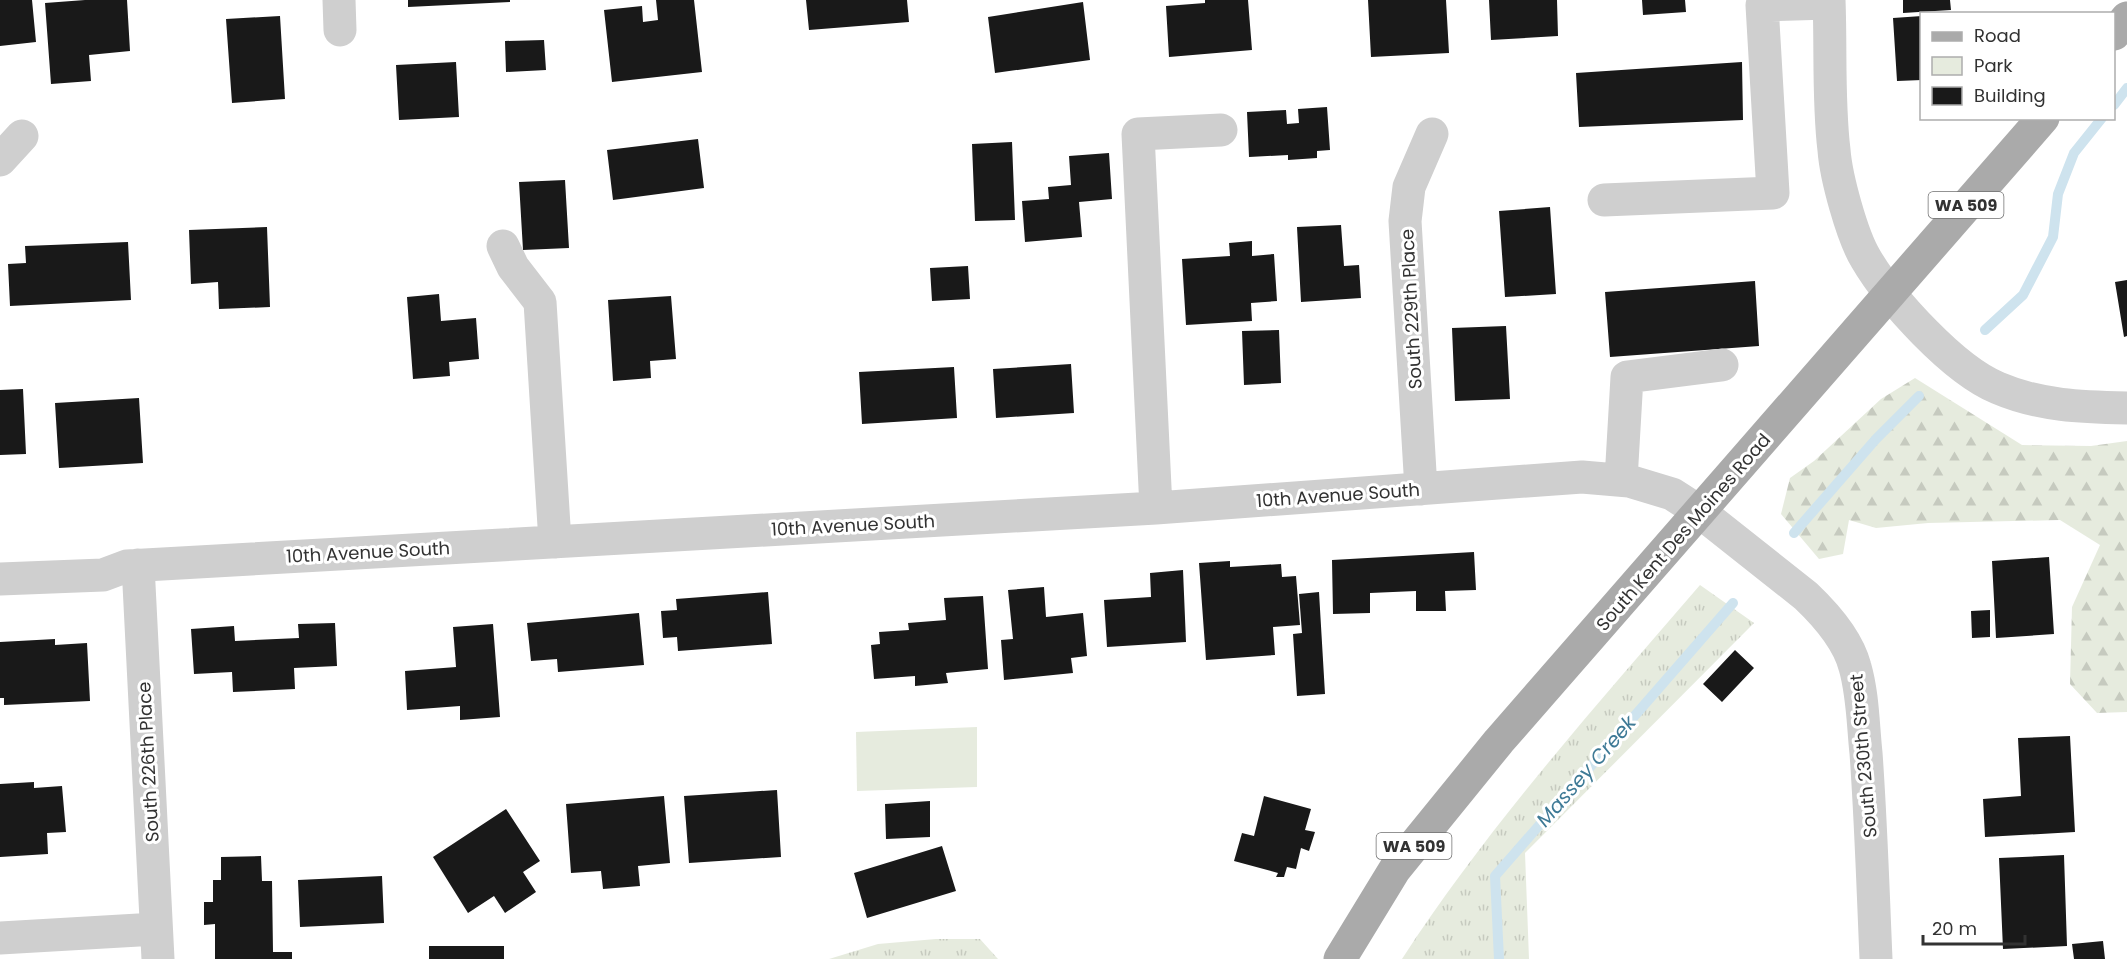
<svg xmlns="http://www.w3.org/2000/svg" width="2127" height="959" viewBox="0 0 2127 959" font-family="Poppins,sans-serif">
<defs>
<pattern id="grass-tufts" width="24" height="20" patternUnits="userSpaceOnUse" patternTransform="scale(1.5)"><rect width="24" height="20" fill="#e6ebde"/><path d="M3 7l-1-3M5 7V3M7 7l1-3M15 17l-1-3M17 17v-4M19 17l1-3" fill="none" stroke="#c6cabf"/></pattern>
<pattern id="forest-firs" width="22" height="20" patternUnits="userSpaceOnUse" patternTransform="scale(1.5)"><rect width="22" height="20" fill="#e6ebde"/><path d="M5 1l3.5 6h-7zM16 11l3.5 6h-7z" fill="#c6cabf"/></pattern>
</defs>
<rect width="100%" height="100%" fill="#fff"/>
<path fill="url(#grass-tufts)" d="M1700 585 1754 623 1525 853 1529 959H1402C1489 825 1596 706 1700 585Z
M936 939H980L998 959H829L878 944Z"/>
<path fill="url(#forest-firs)" d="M1915 378 2022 445 2091 446 2127 441V712L2097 713 2070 684 2072 607 2100 545 2060 520 1928 523 1876 528 1849 520 1843 554 1819 559 1781 514 1790 478 1814 461 1881 399Z"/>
<path fill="#e6ebde" d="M977 727V787L857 791 856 732Z"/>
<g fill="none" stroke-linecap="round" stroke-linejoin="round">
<path stroke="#cee3ee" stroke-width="10" d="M2114 105 2127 88
M1985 330 2023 295 2053 237 2058 194 2074 153 2102 118
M1794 533 1876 439 1919 396
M1499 959 1495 876 1733 603"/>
</g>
<path fill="#191919" d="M0 0H32L36 42 0 46Z
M85 0H127L130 51 89 55 91 81 51 84 45 3Z
M408 0H510V2L408 7Z
M656 0H694L702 72 612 82 604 10 642 6 643 22 658 20Z
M806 0H907L909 22 809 30Z
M1205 0H1248L1252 50 1169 57 1166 6 1205 3Z
M1368 0H1446L1449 53 1371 57Z
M1489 0H1557L1558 36 1491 40Z
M1642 0H1685L1686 12 1643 15Z
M1903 0H1950L1951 10 1903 13Z
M1083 2 1090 60 995 73 988 17Z
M280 16 285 99 232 103 226 19Z
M1922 16V80L1897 81 1893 18Z
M544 40 546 70 506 72 505 41Z
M456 62 459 117 399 120 396 65Z
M1742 62 1743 120 1579 127 1576 73Z
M1327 107 1330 150 1317 151V158L1288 160V155L1249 157 1247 112 1286 110 1287 124 1299 123 1298 109Z
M698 139 704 188 613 200 607 150Z
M1012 142 1015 220 975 221 972 144Z
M1109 153 1112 199 1079 202 1082 237 1025 242 1022 201 1049 199 1048 187 1071 185 1069 156Z
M565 180 569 248 523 250 519 182Z
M1550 207 1556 294 1505 297 1499 211Z
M1341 225 1344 266 1359 265 1361 298 1301 302 1297 227Z
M267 227 270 307 219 309 218 282 191 284 189 230Z
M1252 241V256L1274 254 1277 301 1251 303 1252 321 1186 325 1182 259 1230 256 1229 243Z
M128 242 131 300 10 306 8 264 26 263 25 246Z
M968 266 970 299 932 301 930 268Z
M2127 280V336L2124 337 2115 282Z
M1755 281 1759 346 1610 357 1605 292Z
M439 294 441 321 476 318 479 359 449 362 450 376 413 379 407 297Z
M671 296 676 359 650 361 651 378 613 381 608 300Z
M1506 326 1510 399 1455 401 1452 328Z
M1279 330 1281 383 1244 385 1242 331Z
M1071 364 1074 413 996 418 993 369Z
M954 367 957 418 862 424 859 372Z
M23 389 26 454 0 455V390Z
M139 398 143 463 59 468 55 403Z
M1474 552 1476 590 1445 591 1446 611H1416V591L1370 593V613L1333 614 1332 560Z
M2049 557 2054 634 1996 638 1992 561Z
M1230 561V567L1281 564 1282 577 1296 576 1300 625 1273 627 1275 655 1206 660 1199 563Z
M1183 570 1186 642 1107 647 1104 600 1151 597 1150 573Z
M1044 587 1046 617 1083 613 1087 656 1071 658 1073 673 1004 680 1001 640 1013 639 1008 590Z
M768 592 772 644 678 651 677 637 663 638 661 611 677 610 676 599Z
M1319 592 1325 694 1297 696 1293 634 1302 633 1299 594Z
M983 596 988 669 946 673 948 683 915 686V676L874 679 871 645 880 644 879 632 909 630 908 623 946 620 944 598Z
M1990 610V637L1972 638 1971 611Z
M639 613 644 665 558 672 557 659 531 661 527 623Z
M335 623 337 666 294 668 295 689 233 692 232 672 194 674 191 629 234 626 235 641 299 638 298 624Z
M493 624 500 717 460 720V706L407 710 405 671 456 667 453 627Z
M55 639V645L87 643 90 701 4 705V698H0V642Z
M1735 650 1754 668 1722 702 1703 684Z
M2070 736 2075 832 1985 837 1983 799 2021 796 2018 738Z
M34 782V788L62 786 66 832 47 833 48 854 0 857V784Z
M777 790 781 857 689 863 684 796Z
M664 796 670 863 638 866 640 886 603 889 601 871 571 873 566 804Z
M1264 796 1311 809 1305 830 1315 832 1309 851 1301 848 1296 869 1287 867 1284 877H1276L1278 873 1234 861 1242 833 1254 836Z
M930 801V837L886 839 885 804Z
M506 809 540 861 523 872 536 892 505 913 494 896 468 913 433 857Z
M942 846 956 891 867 918 854 873Z
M2064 855 2067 946 2003 949 1999 858Z
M261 856 262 881H272L273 952H292V959H215V924L204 925V902H213V880H221V857Z
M382 876 384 923 300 927 298 880Z
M2103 941 2105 959H2074L2072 944Z
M429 946H504V959H429Z"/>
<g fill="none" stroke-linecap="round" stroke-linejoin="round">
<path stroke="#cfcfcf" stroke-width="33" d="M339 0 340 30
M1829 0C1831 50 1828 101 1834 150 1836 177 1852 236 1866 259 1890 300 1954 370 1998 388 2040 406 2082 407 2127 408
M0 160 22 136
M1604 200 1773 193 1762 5 1829 3
M503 246 513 267 540 302 555 542
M1621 480 1627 377 1722 365
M1421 489 1405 221 1409 187 1432 134
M1156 508 1138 134 1221 130
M138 565 158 959
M0 579 103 575 127 566 1156 508 1582 477 1629 481 1672 494 1700 512 1806 596C1826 615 1848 640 1855 667 1863 695 1863 725 1866 753 1871 822 1873 890 1876 959
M0 938 156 929"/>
<path stroke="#aaa" stroke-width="33" d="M2114 34 2127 18
M1340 959 1395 869 1499 741 2043 118"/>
</g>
<g text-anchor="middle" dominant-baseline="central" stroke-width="6" stroke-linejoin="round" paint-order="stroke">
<g fill="#fff" stroke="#707070" stroke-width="1.5">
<rect x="1928.5" y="192" width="75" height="26" rx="4.5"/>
<rect x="1376.5" y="833" width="75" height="26" rx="4.5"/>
</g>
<g font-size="16" font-weight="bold" fill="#323232">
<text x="1966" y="205">WA 509</text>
<text x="1414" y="846">WA 509</text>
</g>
<g font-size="18" fill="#323232" stroke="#fff">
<text transform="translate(1411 309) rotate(-93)">South 229th Place</text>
<text transform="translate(1338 495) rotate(-4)">10th Avenue South</text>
<text transform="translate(853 525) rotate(-3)">10th Avenue South</text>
<text transform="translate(1683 532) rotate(-49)">South Kent Des Moines Road</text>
<text transform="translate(368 552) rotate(-3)">10th Avenue South</text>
<text transform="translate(1863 756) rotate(-95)">South 230th Street</text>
<text transform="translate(148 762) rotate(-93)">South 226th Place</text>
</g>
<g font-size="20" font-style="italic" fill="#3e7a96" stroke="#fff">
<text transform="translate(1586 771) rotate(-49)">Massey Creek</text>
</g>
</g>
<rect x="1920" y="12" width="195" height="108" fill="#ffffff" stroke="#adadad" stroke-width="1.5"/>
<rect x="1932" y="32" width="30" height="9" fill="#aaaaaa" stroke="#adadad" stroke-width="1.5"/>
<text x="1974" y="42" font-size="18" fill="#323232">Road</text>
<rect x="1932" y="57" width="30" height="18" fill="#e6ebde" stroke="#adadad" stroke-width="1.5"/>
<text x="1974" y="72" font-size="18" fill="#323232">Park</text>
<rect x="1932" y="87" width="30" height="18" fill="#191919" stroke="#adadad" stroke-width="1.5"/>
<text x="1974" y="102" font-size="18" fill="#323232">Building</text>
<path d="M1923 935v9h102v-9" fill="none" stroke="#323232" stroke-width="3"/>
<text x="1932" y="935" font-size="18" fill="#323232" stroke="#ffffff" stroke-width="4.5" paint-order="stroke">20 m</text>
</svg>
